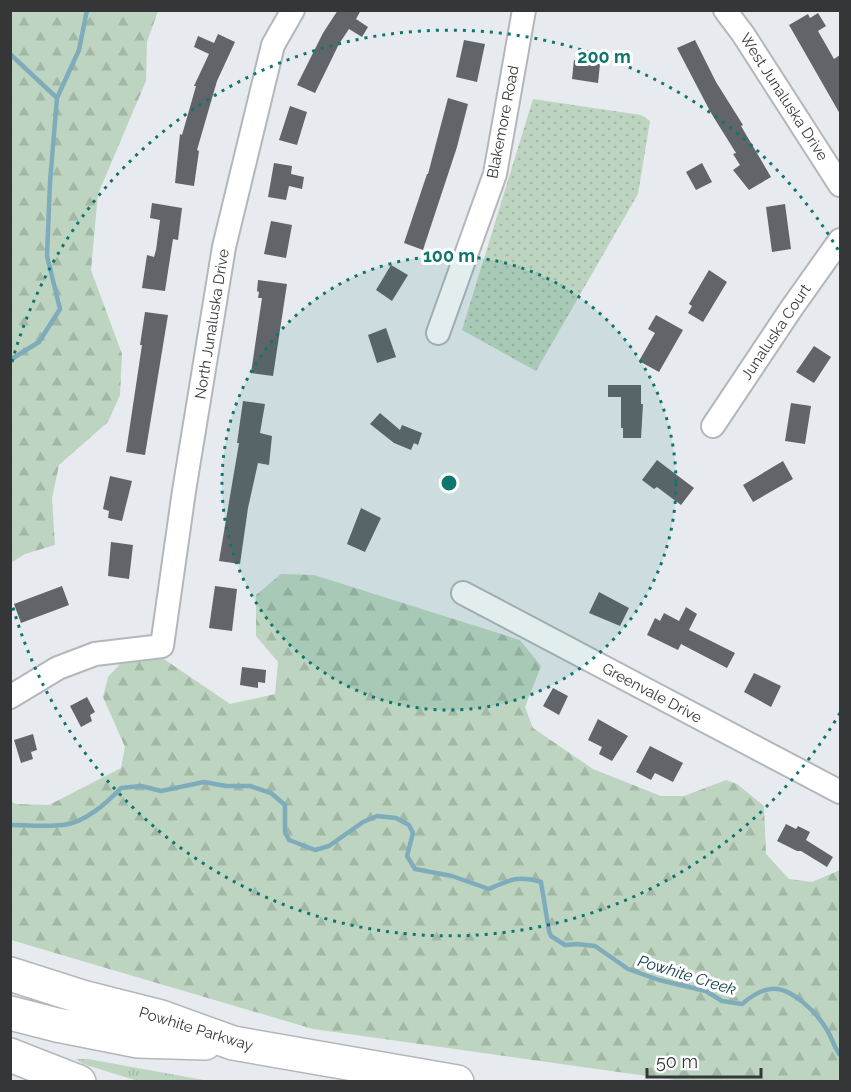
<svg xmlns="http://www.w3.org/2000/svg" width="851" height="1092" viewBox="0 0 851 1092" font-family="Raleway,sans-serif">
<defs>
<pattern id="grass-tufts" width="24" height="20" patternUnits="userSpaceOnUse" patternTransform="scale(1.5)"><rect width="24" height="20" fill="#bdd5c0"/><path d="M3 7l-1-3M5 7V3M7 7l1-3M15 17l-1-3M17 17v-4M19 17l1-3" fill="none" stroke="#a3b7a6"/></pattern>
<pattern id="forest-firs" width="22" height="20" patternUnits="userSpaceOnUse" patternTransform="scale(1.5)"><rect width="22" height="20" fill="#bdd5c0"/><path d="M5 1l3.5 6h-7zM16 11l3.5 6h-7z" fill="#a3b7a6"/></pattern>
<pattern id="garden-dots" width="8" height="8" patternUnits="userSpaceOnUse" patternTransform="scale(1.5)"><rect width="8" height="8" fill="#bdd5c0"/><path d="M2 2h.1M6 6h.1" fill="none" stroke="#a3b7a6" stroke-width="1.8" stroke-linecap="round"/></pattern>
</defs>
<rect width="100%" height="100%" fill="#e7ebef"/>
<path fill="url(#grass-tufts)" d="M76 1059H88L209 1081H138L83 1064Z"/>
<path fill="url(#forest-firs)" d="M11 10 158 11 147 42 146 81 98 194 91 270 122 354 120 395 108 422 59 465 52 498 55 545 25 554 11 563Z
M281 574 314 575 520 640 541 666 525 707 533 728 593 769 661 796H684L726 780 737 784 764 806 766 854 789 879 812 882 840 870V1081H682L313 1029 11 940 10 801 16 804 49 805 121 768 125 747 103 697 108 677 123 661 155 653 230 704 275 694 278 662 256 636V595Z"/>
<path fill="url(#garden-dots)" d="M533 99 641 115 650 121 638 194 536 371 462 330Z"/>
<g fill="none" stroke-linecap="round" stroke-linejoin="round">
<path stroke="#7eacbb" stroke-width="4.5" d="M10 54 57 98
M10 360 39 342 60 309 47 256 50 182 57 98 79 50 87 10
M10 825C28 825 46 827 63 825 84 823 107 803 121 788L141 786 161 791 204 782 226 786H250L271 793 285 805V832L289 840 315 850 329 846 363 822 377 816 396 818 409 825 413 833 407 856 415 869 452 876 489 889C509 880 518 875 541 882L549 931 551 936 565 945 577 944 595 946 628 969 659 980 706 991 722 1001 742 1004C750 997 761 990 771 989 791 986 818 1014 827 1030 832 1038 834 1047 840 1055"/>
</g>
<path fill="#616468" d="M338 10H361L356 19 368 27 362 37 349 29 339 44 315 93 297 85 323 33Z
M818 13 826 26 818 31 834 59 840 55V114L789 25 808 14 810 18Z
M218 34 235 42 217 81 197 150 199 151 194 186 175 183 180 134 182 135 196 86H194L209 54 194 47 198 36 214 43Z
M464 40 485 44 477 82 456 77Z
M695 40 716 82 743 125 741 126 771 177 749 190 733 170 740 165 733 154 736 153 711 113 677 48Z
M574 60 600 64 598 83 572 79Z
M448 98 468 104 457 147 423 250 404 243 427 174H428Z
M290 106 307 112 297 145 279 140Z
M274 163 292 166 291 174 304 177 302 189 289 186 286 200 268 197Z
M702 163 712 182 696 190 686 172Z
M152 203 182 208 178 240 173 239 165 291 142 288 147 255 154 257 156 250 160 220 150 218Z
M785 204 791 249 772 252 766 207Z
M271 221 292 225 286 258 264 254Z
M391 265 408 275 392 301 376 290Z
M709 270 727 282 703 322 688 313 692 306 689 304Z
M258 280 287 284 273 376 251 373 262 298H258L259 292 257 291Z
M145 312 168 315 145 455 126 452 142 345H140Z
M656 315 683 330 659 372 639 361 655 333 648 329Z
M386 328 396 357 377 363 368 335Z
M814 346 831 357 814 383 796 372Z
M608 385H641V404H643L641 438H623V428H621V397H608Z
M243 401 265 404 260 433 272 436 269 465 258 463 248 508 240 564 219 561 239 443H237Z
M791 403 811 406 805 444 785 441Z
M380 413 400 430 402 425 422 433 418 445 414 443 411 450 394 443 370 424Z
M657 460 694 488 681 505 657 487 654 489 642 480Z
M783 461 793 479 753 502 743 485Z
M110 476 132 481 122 521 108 518 109 511 103 509Z
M361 508 381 518 365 552 347 544Z
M111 542 133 545 129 579 108 576Z
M62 586 69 605 21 623 14 604Z
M215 586 237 589 232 631 209 628Z
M599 592 629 608 620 626 589 613Z
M686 607 697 614 689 630 735 653 727 668 681 644 678 650 647 635 655 618 660 621 664 613 679 621Z
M242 667 266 670 265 683 258 682V688L240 685Z
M754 673 781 686 771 707 744 692Z
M553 688 568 696 559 715 543 706Z
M87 697 95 712 90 715 92 721 81 727 70 706Z
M598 719 628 736 612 761 599 754 602 747 588 740Z
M33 734 37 750 31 752 33 759 21 763 14 740Z
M650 746 683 763 673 782 655 773 651 780 636 772Z
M786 824 796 829 798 826 810 832 806 840 833 857 827 867 801 851H797L777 841Z"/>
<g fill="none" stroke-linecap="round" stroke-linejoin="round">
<defs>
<path id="minor" d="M725 10 743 34 840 185
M438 333 495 174 524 10
M713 426 791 309 840 240
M463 593 840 792
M10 697 58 668 95 654 162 646 184 491 224 247 273 45 293 10"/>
<path id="highway" d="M10 974 82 997 161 1017 233 1043 457 1082
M10 1013 57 1025 138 1041 205 1043
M10 1055 79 1082"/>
</defs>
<use href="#minor" stroke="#b3b6bb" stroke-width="26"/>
<use href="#highway" stroke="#b3b6bb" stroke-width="36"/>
<use href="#minor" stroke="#fff" stroke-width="22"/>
<use href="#highway" stroke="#fff" stroke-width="33"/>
</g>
<circle cx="449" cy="483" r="227" fill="#0f766e" fill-opacity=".12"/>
<g fill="none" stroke="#0f766e" stroke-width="3" stroke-dasharray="3 6">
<circle cx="449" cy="483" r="227"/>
<path d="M840 713A454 454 0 0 1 12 604M12 362A454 454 0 0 1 840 253"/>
</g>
<g text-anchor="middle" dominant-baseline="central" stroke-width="6" stroke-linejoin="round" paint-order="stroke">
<g font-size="15" fill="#343638" stroke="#fff">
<text transform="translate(784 97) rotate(57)">West Junaluska Drive</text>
<text transform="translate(503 122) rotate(-79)">Blakemore Road</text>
<text transform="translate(212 324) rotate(-81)">North Junaluska Drive</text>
<text transform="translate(776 332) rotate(-56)">Junaluska Court</text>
<text transform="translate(652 693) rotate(28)">Greenvale Drive</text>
<text transform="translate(196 1029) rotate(17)">Powhite Parkway</text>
</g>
<g font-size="16" font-style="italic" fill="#18434f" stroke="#fff">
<text transform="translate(687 975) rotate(17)">Powhite Creek</text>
</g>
</g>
<circle cx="449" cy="483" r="9" fill="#0f766e" stroke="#fff" stroke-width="3"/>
<g font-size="18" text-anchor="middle" font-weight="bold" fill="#0f766e" stroke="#fff" stroke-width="6" stroke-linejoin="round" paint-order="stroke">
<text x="604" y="63">200 m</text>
<text x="449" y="262">100 m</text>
</g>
<rect width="851" height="1092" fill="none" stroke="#343638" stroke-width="24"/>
<path d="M647 1068v9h114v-9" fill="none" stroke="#343638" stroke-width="3"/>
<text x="656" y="1068" font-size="18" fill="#343638" stroke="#ffffff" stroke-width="4.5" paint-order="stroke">50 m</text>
</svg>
